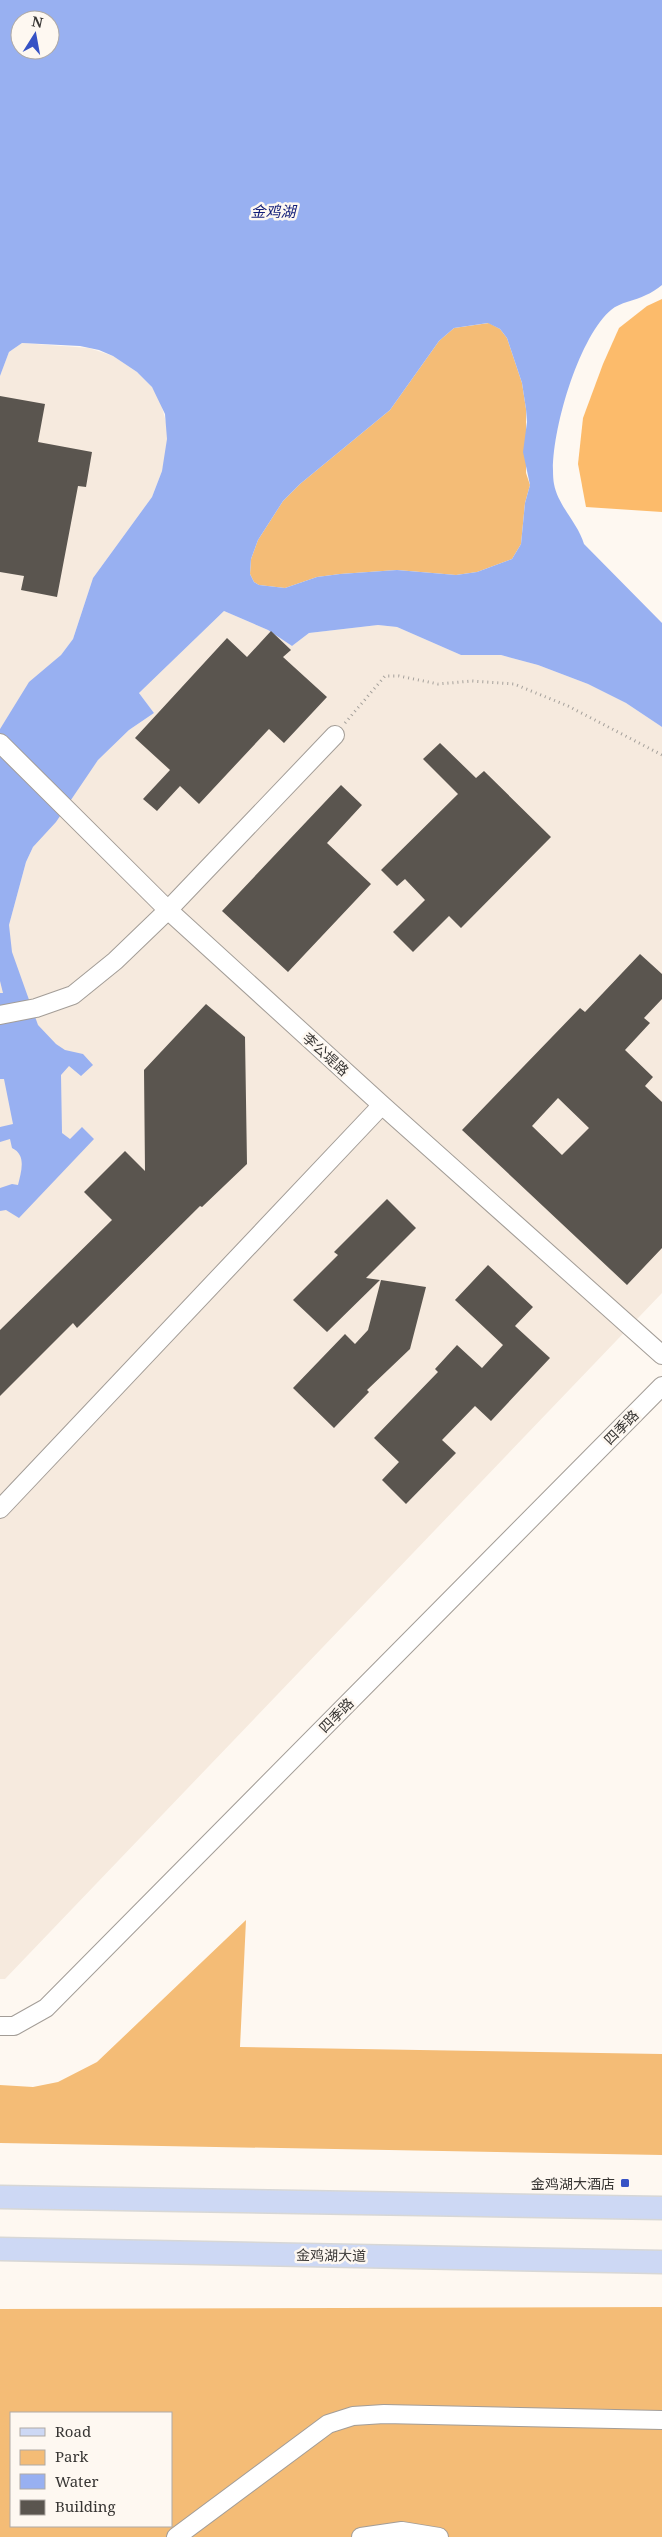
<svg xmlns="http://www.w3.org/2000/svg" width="662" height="2537" viewBox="0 0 662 2537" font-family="'Noto Serif','Noto Sans SC',serif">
<rect width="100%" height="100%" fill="#fef8f1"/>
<path fill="#f6eade" d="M22 343 89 348 113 356 137 372 152 387 160 400 167 426V450L162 471 152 497 93 578 73 639 61 655 20 698 0 729V376L9 352Z
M224 611 268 630 292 646 309 633 378 625 397 627 461 655H501L538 665 588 684 626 703 662 727V1293L5 1979H0V927L9 925 26 862 33 847 98 760 129 730 154 713 139 693Z"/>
<path fill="#f4bc76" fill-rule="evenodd" d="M489 323 500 329 507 338 522 383 526 409V473L530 485 525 503 521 544 512 559 477 572 456 575 397 570 340 574 317 577 285 588 259 585 254 582 250 574 251 559 258 540 283 501 300 484 390 410 439 341 454 328Z
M246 1920 240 2047 662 2054V2155L0 2143V2085L33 2087 58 2082 97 2062Z
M662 2307V2537H0V2309ZM11 2413H171V2526H11Z"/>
<path fill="#fcbb6b" d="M662 299V512L586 507 578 464 583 418 603 364 619 328 647 306Z"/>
<path fill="#98b0f1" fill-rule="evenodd" d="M0 0H662V285C657 289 651 293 646 295 635 301 620 302 611 310 578 337 547 442 554 484 558 506 578 523 584 544L662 623V727L626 703 588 684 538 665 501 655H461L397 627 378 625 309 633 292 646 268 630 224 611 139 693 154 713 129 730 98 760 56 822 33 847 26 862 9 925 12 952 38 1025 56 1044 65 1050 83 1054 93 1065 81 1076 69 1066 61 1075 62 1133 70 1139 82 1127 94 1139 19 1218 6 1210 0 1211V1188L12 1184 18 1185C21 1172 27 1155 12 1148L10 1139 0 1142V1127L13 1124 4 1079H0V993H3L0 981V729L29 682 61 655 73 639 93 578 152 497 162 471 167 439 165 414 152 387 137 372 113 356 99 350 80 346 22 343 9 352 0 376ZM20 20H50V50H20ZM488 323 500 329 507 338 522 383 526 409 527 422 523 452 530 485 525 503 521 544 512 559 477 572 456 575 397 570 340 574 317 577 285 588 259 585 254 582 250 574 251 559 258 540 283 501 300 484 390 410 439 341 454 328Z"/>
<path fill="#5a554f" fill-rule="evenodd" d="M0 396 45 404 38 442 92 452 86 487 78 486 57 597 21 590 24 576 0 572Z
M271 631 291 650 283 657 327 697 284 743 269 729 199 804 180 786 157 811 143 799 170 770 135 738 227 638 247 657Z
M440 743 476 778 484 771 551 837 461 928 449 916 413 952 393 932 425 900 405 879 397 886 381 870 458 794 423 759Z
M341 785 362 805 327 843 371 884 288 972 222 911Z
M640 954 662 974V999L644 1018 650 1023 625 1050 653 1077 645 1086 662 1102V1248L627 1285 462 1130 580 1008 585 1012ZM558 1098 589 1128 562 1155 532 1126Z
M206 1004 245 1037 247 1164 202 1207 200 1206 77 1328 73 1323 0 1396V1330L112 1220 84 1192 125 1151 145 1171 144 1070Z
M387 1199 416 1228 366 1278 380 1280 327 1332 293 1300 338 1255 334 1252Z
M488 1265 533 1307 515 1326 550 1358 491 1421 475 1406 442 1440 456 1453 406 1504 382 1480 399 1462 374 1438 438 1372 435 1369 457 1345 482 1368 503 1345 455 1300Z
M381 1280 426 1287 410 1349 367 1390 369 1392 334 1428 293 1388 345 1334 355 1344 368 1330Z"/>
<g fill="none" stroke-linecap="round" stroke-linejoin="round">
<defs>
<path id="minor" d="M0 743 168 910 382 1105 662 1355
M0 1015 36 1008 73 995 115 961 168 910 335 735
M0 1509 382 1105
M0 2026H14L46 2008 662 1386
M176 2537 328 2424 353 2416 384 2414 662 2420
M361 2537 402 2531 439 2537"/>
<path id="major" d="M0 2197 662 2208
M0 2249 662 2262"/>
</defs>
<use href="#minor" stroke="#a39d97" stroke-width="20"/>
<use href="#major" stroke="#d7d7d6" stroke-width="25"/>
<path stroke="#a4a09b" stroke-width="3" stroke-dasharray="1 4" stroke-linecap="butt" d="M345 723 385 676H399L438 684 472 681 514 684 568 706 662 755"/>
<use href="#minor" stroke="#fff" stroke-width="18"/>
<use href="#major" stroke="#cdd8f4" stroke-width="22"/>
</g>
<rect fill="#3753c5" stroke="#fef8f1" stroke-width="2" x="620" y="2178" width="10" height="10" rx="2.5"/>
<g text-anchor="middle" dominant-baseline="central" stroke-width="5" stroke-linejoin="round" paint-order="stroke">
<g font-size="14" fill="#383634" stroke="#fef8f1">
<text transform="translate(326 1054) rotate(42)">李公堤路</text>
<text transform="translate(621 1427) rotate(-45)">四季路</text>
<text transform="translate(336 1715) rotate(-45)">四季路</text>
<text transform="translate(331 2255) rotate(1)">金鸡湖大道</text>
</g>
<g font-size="14" fill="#383634" stroke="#fef8f1" text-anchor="end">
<text x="615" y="2183">金鸡湖大酒店</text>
</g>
<g font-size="15" font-style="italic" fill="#121d78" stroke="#fef8f1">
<text x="273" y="211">金鸡湖</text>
</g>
</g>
<rect x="10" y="2412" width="162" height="115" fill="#fef8f1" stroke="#afaaa5"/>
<rect x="20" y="2428" width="25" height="8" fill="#cdd8f4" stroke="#afaaa5"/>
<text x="55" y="2437" font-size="15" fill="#383634">Road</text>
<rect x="20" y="2450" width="25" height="15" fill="#f4bc76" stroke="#afaaa5"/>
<text x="55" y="2462" font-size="15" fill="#383634">Park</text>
<rect x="20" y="2474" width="25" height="15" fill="#98b0f1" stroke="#afaaa5"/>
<text x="55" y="2487" font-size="15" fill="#383634">Water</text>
<rect x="20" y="2500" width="25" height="15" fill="#5a554f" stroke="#afaaa5"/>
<text x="55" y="2512" font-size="15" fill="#383634">Building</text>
<g transform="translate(35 35) rotate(11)"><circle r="24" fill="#fef8f1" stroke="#afaaa5"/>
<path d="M0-4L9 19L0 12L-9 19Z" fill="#3753c5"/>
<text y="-8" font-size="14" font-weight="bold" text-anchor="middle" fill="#383634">N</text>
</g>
</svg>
